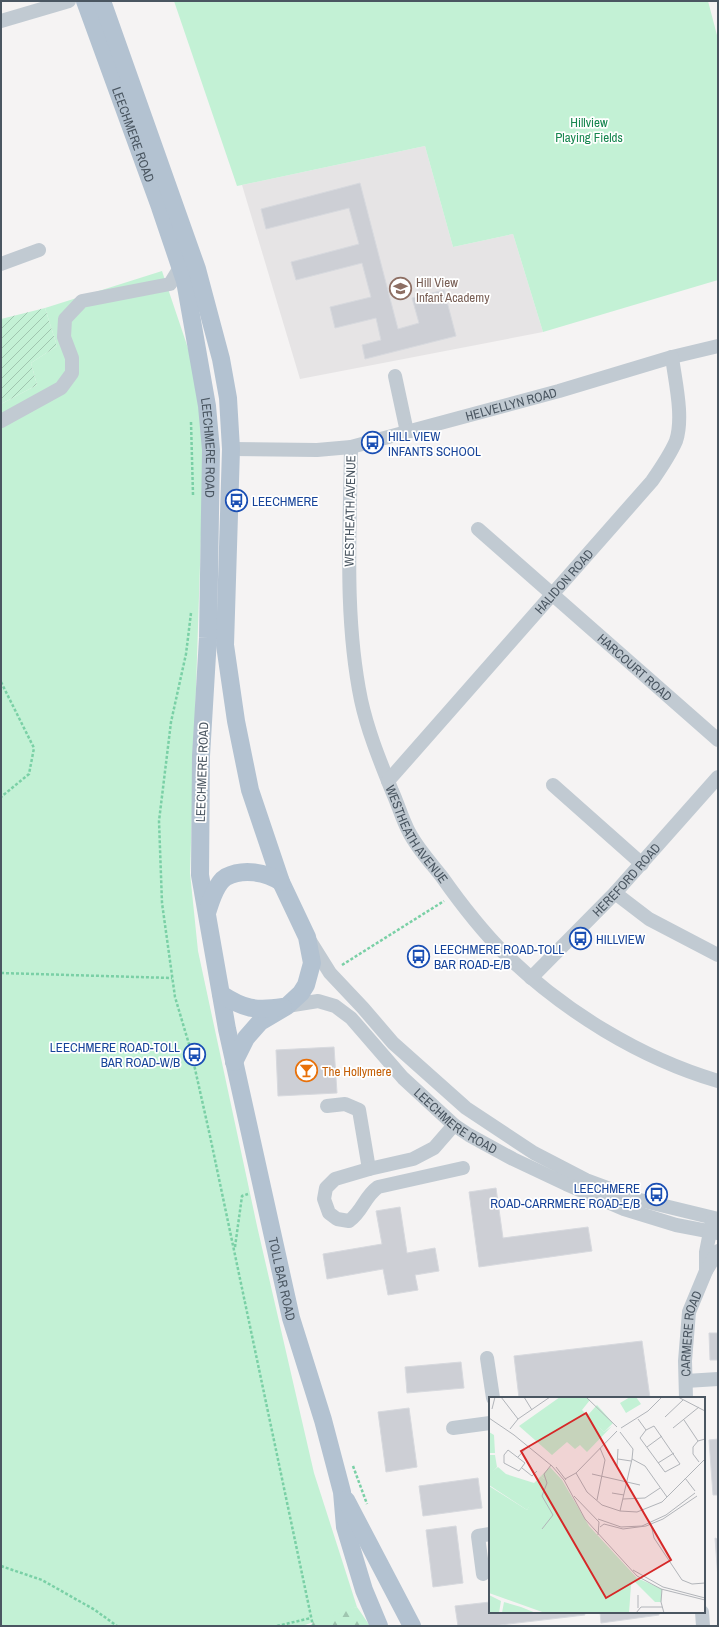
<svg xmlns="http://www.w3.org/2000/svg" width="719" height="1627" viewBox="0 0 719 1627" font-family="'Archivo Narrow',sans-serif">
<defs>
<pattern id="forest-firs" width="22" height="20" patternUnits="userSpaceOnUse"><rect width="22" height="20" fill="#c3f1d5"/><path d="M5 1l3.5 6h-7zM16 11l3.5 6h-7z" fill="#a0c6b0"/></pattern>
<pattern id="garden-furrows" width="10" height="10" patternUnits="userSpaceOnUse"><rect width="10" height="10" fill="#c3f1d5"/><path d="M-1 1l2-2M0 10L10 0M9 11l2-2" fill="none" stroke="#a0c6b0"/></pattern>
</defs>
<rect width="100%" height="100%" fill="#f5f3f3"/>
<path fill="#e6e4e5" d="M425 146 453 247 513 234 543 332 300 379 242 185Z"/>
<path fill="url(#forest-firs)" d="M357 1607 370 1626H313L311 1618Z"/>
<path fill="#c3f1d5" d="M174 1H708L718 39V280L543 332 513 234 453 247 425 146 237 186Z
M162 271 193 363 204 442 190 873 198 951 257 1226 314 1473 357 1607 302 1626H1V404L37 385 31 363 57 346 45 308Z"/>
<path fill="url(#garden-furrows)" d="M45 308 57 346 31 363 37 385 1 404V319Z"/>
<path fill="#cdcfd5" stroke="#d7d9de" d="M360 183 398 329 419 323 412 298 444 290 456 336 365 359 362 345 381 340 376 318 335 328 330 307 371 297 362 263 296 280 291 262 359 244 349 208 266 229 261 209Z
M334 1047 337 1093 278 1096 276 1050Z
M496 1188 503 1238 588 1227 592 1251 479 1267 469 1192Z
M400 1207 407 1253 435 1248 439 1271 415 1275 418 1290 388 1295 383 1269 327 1279 323 1254 382 1244 376 1211Z
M709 1333H718V1360H710Z
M642 1341 650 1398H519L514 1356Z
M461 1362 464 1388 407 1393 405 1367Z
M409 1408 417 1467 386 1472 378 1412Z
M718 1439V1495H713L709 1440Z
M478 1478 482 1508 423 1516 419 1486Z
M456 1526 463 1583 433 1587 426 1530Z
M715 1538 718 1539V1579Z
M490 1602V1612H584L585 1615 492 1626H458L455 1606Z
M600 1612H659V1615L601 1623Z"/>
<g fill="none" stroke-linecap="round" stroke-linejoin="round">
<path stroke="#7ad0a6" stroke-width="2.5" stroke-dasharray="3 2" stroke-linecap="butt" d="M191 422 193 495
M191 613 186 654 171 722 159 821 162 903 175 997 191 1051 210 1136 313 1626
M1 682 34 748 29 774 1 797
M342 965 444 901
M1 973 172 978
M235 1247 242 1196 248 1194
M353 1466 367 1504
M1 1566 42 1580 95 1610 117 1626
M277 1626 311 1618"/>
<g stroke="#c1cad2" stroke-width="14">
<path d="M1 21 69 1"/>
<path d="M1 264 39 250"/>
<path d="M395 376 407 432"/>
<path d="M1 421 61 388 72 373V358L64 337 65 319 82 301 170 284 181 266"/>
<path id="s1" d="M351 447C350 531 344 617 361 700 368 732 380 761 392 791 398 804 402 819 409 832 417 848 431 863 442 877 461 904 482 931 506 955 564 1011 640 1058 718 1081"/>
<path id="s2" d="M231 449 317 450 351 447 559 391 672 357 718 346"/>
<path id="s3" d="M478 529 718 740"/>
<path id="s4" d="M388 781 652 481C661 468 670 455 676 441 684 417 675 381 672 357"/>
<path d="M553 785 642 864"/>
<path d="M615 893 649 919 718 955"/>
<path d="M310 941 330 973 363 1008 393 1043 466 1108 534 1153 586 1180 640 1200 718 1219"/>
<path id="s5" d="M531 978 615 893 718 777"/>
<path id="s6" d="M287 1006 318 1001 335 1006 351 1018 403 1078 454 1125 469 1135 513 1159 566 1184 624 1209 676 1225 718 1233"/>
<path d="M327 1106 345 1104 359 1110 369 1169"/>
<path d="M454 1125 434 1148 413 1159 369 1169 335 1179 326 1188 324 1199 329 1213 337 1219 349 1221C363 1211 364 1197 378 1187L463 1168"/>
<path d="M706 1271V1252L712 1222"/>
<path d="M487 1358 493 1398"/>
<path d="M686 1381 718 1379"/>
<path id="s7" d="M686 1398 685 1361 689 1312 706 1271 718 1251"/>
<path d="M453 1428 490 1423"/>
<path d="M483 1574 478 1536 490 1534"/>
<path d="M702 1612 703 1626"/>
</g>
<g stroke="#b3c2d1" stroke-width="18">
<path id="s8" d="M85 1 160 207 185 281 207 406 211 450 208 638 201 756 200 875 227 1029 291 1318 323 1420 342 1492 345 1527 364 1590 379 1626"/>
<path d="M102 1 197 269 221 359 228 398 231 449 225 645 236 721 250 790 281 882 307 937 312 963 306 985 301 993 287 1006 260 1022 246 1038 234 1062"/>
<path d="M207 913C210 903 216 883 226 877 243 868 266 872 281 882"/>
<path d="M221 994C244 1009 255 1011 283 1007"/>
<path d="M346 1500 412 1626"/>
</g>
</g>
<defs>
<symbol id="school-ring" viewBox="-11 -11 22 22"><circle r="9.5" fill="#fff" stroke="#8d6e63" stroke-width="1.5"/><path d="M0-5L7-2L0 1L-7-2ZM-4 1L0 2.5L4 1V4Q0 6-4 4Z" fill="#8d6e63"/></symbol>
<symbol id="bus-ring" viewBox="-11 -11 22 22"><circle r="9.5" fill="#fff" stroke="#1a4fb4" stroke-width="1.5"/><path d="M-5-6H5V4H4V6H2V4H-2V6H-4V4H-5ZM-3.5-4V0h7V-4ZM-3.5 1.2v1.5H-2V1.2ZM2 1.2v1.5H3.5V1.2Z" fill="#1a4fb4"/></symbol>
<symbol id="bar-ring" viewBox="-11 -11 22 22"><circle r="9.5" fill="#fff" stroke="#e8710a" stroke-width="1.5"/><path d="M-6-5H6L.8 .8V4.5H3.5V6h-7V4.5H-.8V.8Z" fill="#e8710a"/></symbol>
</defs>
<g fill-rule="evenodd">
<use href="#school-ring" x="388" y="276" width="25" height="25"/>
<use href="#bus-ring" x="360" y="430" width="25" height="25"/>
<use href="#bus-ring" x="224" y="488" width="25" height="25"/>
<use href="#bus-ring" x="568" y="926" width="25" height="25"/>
<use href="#bus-ring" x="406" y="944" width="25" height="25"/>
<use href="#bus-ring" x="182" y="1042" width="25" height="25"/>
<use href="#bar-ring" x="294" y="1058" width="25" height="25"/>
<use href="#bus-ring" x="644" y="1182" width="25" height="25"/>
</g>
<g text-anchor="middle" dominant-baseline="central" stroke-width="3.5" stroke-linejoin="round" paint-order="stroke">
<g font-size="13" fill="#17864f" stroke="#fff">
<text x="589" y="122">Hillview<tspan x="589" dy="15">Playing Fields</tspan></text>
</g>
<g font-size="13" fill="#4a5661" stroke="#fff">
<text stroke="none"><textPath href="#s8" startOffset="142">LEECHMERE ROAD</textPath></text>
<text stroke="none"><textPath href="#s2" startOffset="286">HELVELLYN ROAD</textPath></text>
<text stroke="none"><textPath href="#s8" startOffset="466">LEECHMERE ROAD</textPath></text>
<text transform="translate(350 511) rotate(-89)">WESTHEATH AVENUE</text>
<text stroke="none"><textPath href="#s4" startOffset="266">HALIDON ROAD</textPath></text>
<text stroke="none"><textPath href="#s3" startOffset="209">HARCOURT ROAD</textPath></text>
<text transform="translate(202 772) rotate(-88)">LEECHMERE ROAD</text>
<text stroke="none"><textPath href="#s1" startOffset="400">WESTHEATH AVENUE</textPath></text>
<text stroke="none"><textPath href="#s5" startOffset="137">HEREFORD ROAD</textPath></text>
<text stroke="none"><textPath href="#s6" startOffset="217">LEECHMERE ROAD</textPath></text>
<text stroke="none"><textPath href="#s8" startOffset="1306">TOLL BAR ROAD</textPath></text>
<text stroke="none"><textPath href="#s7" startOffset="65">CARMERE ROAD</textPath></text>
</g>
<g font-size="13" fill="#785e54" stroke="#fff" text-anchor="start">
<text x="416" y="282">Hill View<tspan x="416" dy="15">Infant Academy</tspan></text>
</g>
<g font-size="13" fill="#164399" stroke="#fff" text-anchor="start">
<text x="388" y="436">HILL VIEW<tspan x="388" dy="15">INFANTS SCHOOL</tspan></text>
<text x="252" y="501">LEECHMERE</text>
<text x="596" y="939">HILLVIEW</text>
<text x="434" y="949">LEECHMERE ROAD-TOLL<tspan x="434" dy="15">BAR ROAD-E/B</tspan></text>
<text x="180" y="1047" text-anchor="end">LEECHMERE ROAD-TOLL<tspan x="180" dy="15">BAR ROAD-W/B</tspan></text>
<text x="640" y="1188" text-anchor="end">LEECHMERE<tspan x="640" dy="15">ROAD-CARRMERE ROAD-E/B</tspan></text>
</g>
<g font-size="13" fill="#c56008" stroke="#fff" text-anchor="start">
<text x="322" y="1071">The Hollymere</text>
</g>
</g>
<g transform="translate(489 1397)">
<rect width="216" height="216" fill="#f5f3f3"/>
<path d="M108 8 124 26 115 35 98 19ZM0 58H6L8 70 1 78Z" fill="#c3f1d5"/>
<path d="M0 130 12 150 0 190ZM148 181 173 192 172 205H166L145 184ZM0 198 12 204 10 216H0ZM15 205 32 210 47 216H13Z" fill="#c3f1d5"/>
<path d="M71 0H97L101 3 93 13 115 35 123 29 98 55 91 48 86 52 78 45 63 58 30 29ZM141 0H147L152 7 137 16 131 6ZM0 35 5 38 6 56H0ZM61 70 73 83 100 129 148 181 142 188 140 216H56L0 196V161L9 151 0 142V89L38 113 55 82 52 79Z" fill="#c3f1d5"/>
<path d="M9 70 17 77 45 86 52 79 55 82V87L38 113 0 88V77Z" fill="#c3f1d5"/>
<path fill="none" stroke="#b1b4b9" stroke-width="1" d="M12 0 29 22M35 0 43 13M97 0 128 30M189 0 216 14M3 12 6 0M176 20 194 3M0 21 25 38 63 69 75 83 96 122 148 179 172 192 216 203M149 22 157 33 165 29 191 67 176 75 151 41 157 33M195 23 209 44M132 31 159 14 173 0M184 31 210 10M21 32 29 22 61 0M131 35 144 52 143 62 156 69 178 100M158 50 173 39M19 53 36 66 30 74 15 66V58ZM29 60 39 49M129 62 142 64M210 65 204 57V50L209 44 216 42M169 66 185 56M128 69 129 52M67 70 77 83M33 71 43 79 48 74M87 76 98 95 113 108 131 114 148 115 173 105 216 62M103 77 151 88M196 81 206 94M76 82 87 76 128 34M123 96 135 98M85 99 110 125 109 138M134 102 156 101 171 91M108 103 116 63 111 51M131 114 143 62M109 122 132 130 153 129 177 118 206 96M162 127 165 141 193 183 203 187 216 186M111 130 115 127 134 132 157 129 174 122 208 99M53 132 64 118 53 99 58 86 55 77 62 68M144 173 174 190 216 201M173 192 172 205 175 216M149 211V198M147 216 152 210H173"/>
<path fill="#d62828" fill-opacity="0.15" stroke="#d62828" stroke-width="2" d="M97 16 182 163 117 201 32 54Z"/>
<rect width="216" height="216" fill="none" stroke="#4a5661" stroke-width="2"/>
</g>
<rect width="719" height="1627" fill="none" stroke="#4a5661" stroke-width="4"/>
</svg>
